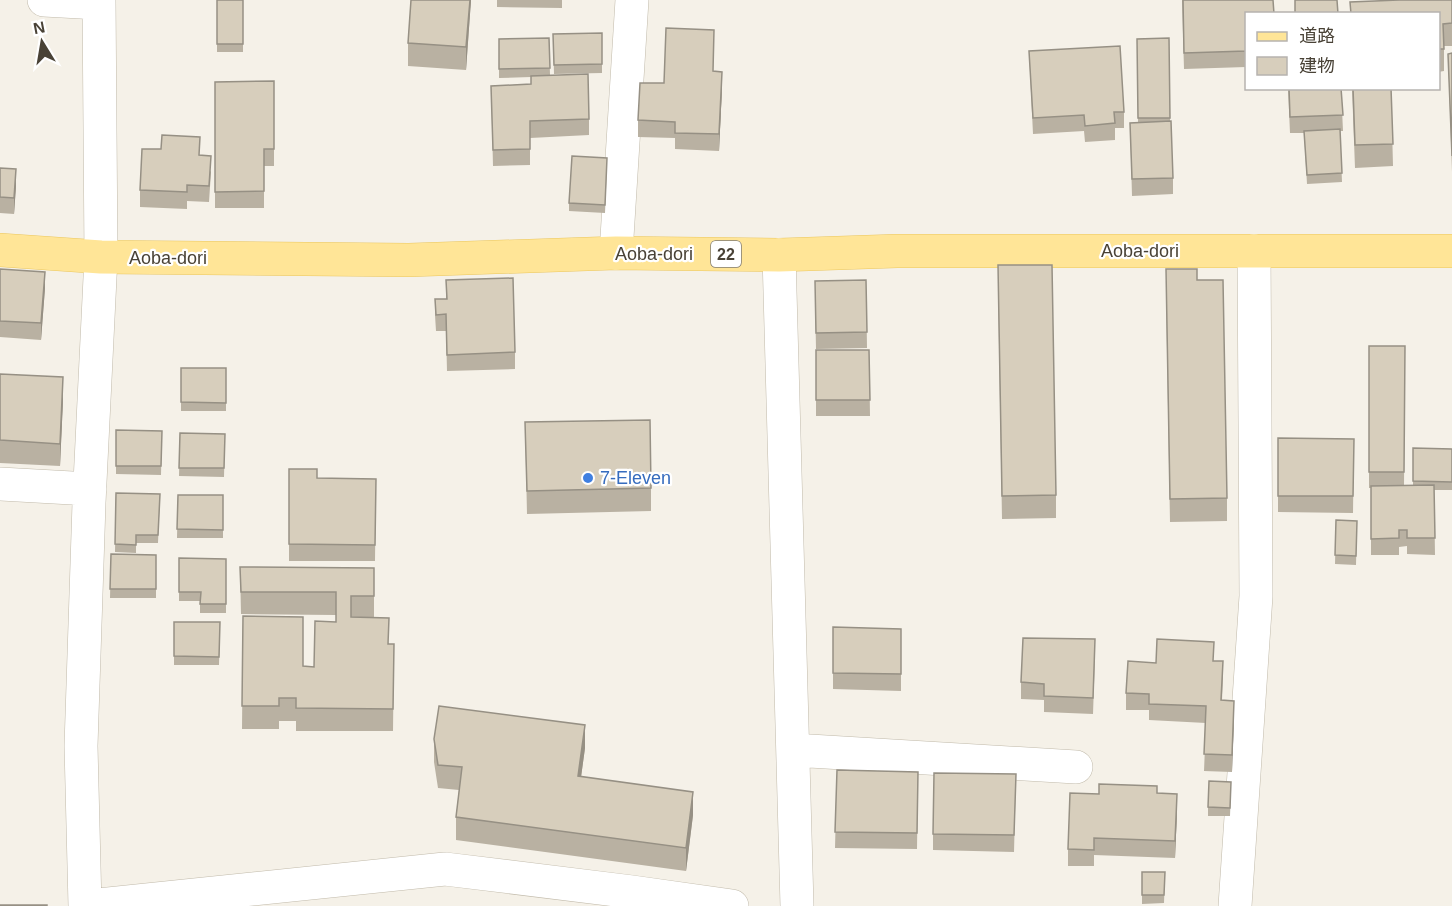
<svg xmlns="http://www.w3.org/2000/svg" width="1452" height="906" viewBox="0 0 1452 906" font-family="Arial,'Noto Sans JP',sans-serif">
<rect width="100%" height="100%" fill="#f5f1e8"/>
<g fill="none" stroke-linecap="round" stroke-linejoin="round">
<defs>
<path id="minor" d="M44 0 99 3
M616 253 632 0
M779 255 797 906
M0 484 90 489
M793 750 1076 767
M85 906 81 746 89 503 101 257 99 0
M89 906 445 869 632 892 732 906
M1235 906 1256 596 1254 251"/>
<path id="major" d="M0 250 101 257 409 260 616 253 779 255 897 251H1452"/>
</defs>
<use href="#minor" stroke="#c1baaa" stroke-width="34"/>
<use href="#major" stroke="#ebc75f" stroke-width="34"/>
<use href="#minor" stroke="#fff" stroke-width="33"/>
<use href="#major" stroke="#ffe597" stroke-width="33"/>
</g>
<path fill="#b9b1a2" d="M217 0H243V52H217Z
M411 0H471L466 70 408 66V43Z
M497 0H562V8L497 7Z
M1182 0 1246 14V67L1184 69Z
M1452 0V46H1444V71L1438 72V14Z
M602 33V73L554 74 553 34Z
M549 38 550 75 589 119V135L530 138V165L493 166 491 86 531 84V77L499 78V39Z
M1169 38 1170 121 1173 178V194L1132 196 1130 123 1138 122 1137 39Z
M714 47 713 71 722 88 719 151 675 149V138L638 137V120L664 83Z
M1029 51 1124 112V128H1115V140L1085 142 1084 131 1033 134Z
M1452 53V172L1448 54Z
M274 81V166H264V208H215V82Z
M1288 88H1341L1343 131H1340L1342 182 1307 184 1304 133H1290Z
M1352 88H1391L1393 166 1355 168Z
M200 155 211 172 209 202 187 201V209L140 207V190Z
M607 166 605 213 569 211V203Z
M0 168 16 186 14 214 0 213Z
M0 269 45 288 41 340 0 337Z
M446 280 515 352V369L447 371 446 331H436L435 315V299H446Z
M866 280 867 348 816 349 815 297Z
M1197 280 1227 498V521L1170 522 1166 292Z
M998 288 1056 495V518L1002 519Z
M1369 346H1405L1404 486H1413V448L1452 449V490H1434L1435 555 1407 554V546L1399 547V555H1371V488H1369Z
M816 350H869L870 416H816Z
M181 368H226V411H181Z
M0 374 63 400 60 466 0 463Z
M525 422 651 488V511L527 514Z
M116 430 162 431 161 475 116 474Z
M180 433 225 434 224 477 179 476Z
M1278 438 1354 439 1353 513 1278 512Z
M289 469 317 478 376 479 375 561H289Z
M116 493 160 494 158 543H136V553L115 552Z
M178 495H223V538H177Z
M1336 520 1357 521 1356 565 1335 564Z
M111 554 156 555V598H110Z
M179 558 226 559V613H200V601H179Z
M240 567 374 568V618L389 644H394L393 731H296V721H279V729H242L243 616 303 666 314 667 336 622V615L241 614Z
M174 622H220L219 665H174Z
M833 627 901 629V691L833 689Z
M1095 656 1093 714 1044 712V700L1021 699V682Z
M1214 661 1223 677 1222 700 1234 717 1232 772 1204 771 1206 723 1149 720V710H1126V693L1156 663Z
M434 739 585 748 581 777 693 815 686 871 456 840V817L459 790 438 788 434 762Z
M837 770 918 772 917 849 835 848Z
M1016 774 1014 852 933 850V834Z
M1231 790 1230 816H1208V807Z
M1157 793 1177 811 1175 858 1094 855V866H1068V849L1099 794Z
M1142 872H1165L1164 903 1142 904Z"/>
<path fill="#969084" d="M470 0H471L466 70V47Z
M722 72V88L719 151V134Z
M16 169V186L14 214V198Z
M45 272V288L41 340V323Z
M63 377V400L60 466V444Z
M1234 701V717L1232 772V755Z
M585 725V748L578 799V776Z
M693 792V815L686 871V848Z
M1177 794V811L1175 858V841Z"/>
<path fill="#d7cebc" stroke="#969084" stroke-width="1.5" d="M217 0H243V44H217Z
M411 0H470L466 47 408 43Z
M1183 0H1273L1274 14H1246V51L1184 53Z
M1295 0H1337L1338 14H1295Z
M1399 0H1452V23L1443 24 1444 49H1438V14H1351L1350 2Z
M666 28 714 30 713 71 722 72 719 134 675 133V122L638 120 640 83H664Z
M602 33V64L554 65 553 34Z
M549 38 550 68 499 69V39Z
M1169 38 1170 118H1138L1137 39Z
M1120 46 1124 112H1114L1115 123 1085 126 1084 115 1033 118 1029 51Z
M1452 53V156L1448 54Z
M588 74 589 119 530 121V149L493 150 491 86 531 84V76Z
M274 81V149H264V191L215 192V82Z
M1289 88H1341L1343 115 1290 117Z
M1353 88H1391L1393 144 1355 145Z
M1171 121 1173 178 1132 179 1130 123Z
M1340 129 1342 173 1307 175 1304 131Z
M162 135 200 137 199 155 211 156 209 186 187 185V192L140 190 142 149H161Z
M572 156 607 158 605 205 569 203Z
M0 168 16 169 14 198 0 197Z
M998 265H1052L1056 495 1002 496Z
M0 269 45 272 41 323 0 321Z
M1166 269H1197V280H1223L1227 498 1170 499Z
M513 278 515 352 447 355 446 314 436 315 435 299H447L446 280Z
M866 280 867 332 816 333 815 281Z
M1369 346H1405L1404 472H1369Z
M816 350H869L870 400H816Z
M181 368H226V403L181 402Z
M0 374 63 377 60 444 0 440Z
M650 420 651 488 527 491 525 422Z
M116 430 162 431 161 466H116Z
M180 433 225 434 224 468H179Z
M1278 438 1354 439 1353 496H1278Z
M1413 448 1452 449V482L1413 481Z
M289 469H317V478L376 479 375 545 289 544Z
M1434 485 1435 538H1407V530H1399V538L1371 539V486Z
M116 493 160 494 158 535H136V545L115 544Z
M178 495H223V530L177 529Z
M1336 520 1357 521 1356 556 1335 555Z
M111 554 156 555V589H110Z
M179 558 226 559V604H200L201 592H179Z
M240 567 374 568V596H351V617L389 618 388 644H394L393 709 296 708V698H279V706H242L243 616 303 617V666L314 667 315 621 336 622V592H241Z
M174 622H220L219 657 174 656Z
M833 627 901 629V674L833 673Z
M1023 638 1095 639 1093 698 1044 696V684L1021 682Z
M1157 639 1214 642 1213 661H1223L1221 700 1234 701 1232 755 1204 754 1206 706 1149 704V694L1126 693 1128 661 1156 663Z
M439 706 585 725 578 776 693 792 686 848 456 817 462 767 438 765 434 739Z
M837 770 918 772 917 833 835 832Z
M934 773 1016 774 1014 835 933 834Z
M1209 781 1231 782 1230 808 1208 807Z
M1099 784 1157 786V793L1177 794 1175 841 1094 838V850L1068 849 1070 793 1099 794Z
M1142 872H1165L1164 895H1142Z
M0 905H47V906H0Z"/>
<circle fill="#3f7fe0" stroke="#fff" stroke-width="2" cx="588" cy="478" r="6"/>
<g text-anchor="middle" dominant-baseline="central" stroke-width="4.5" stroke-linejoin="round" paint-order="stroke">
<rect fill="#fff" stroke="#807b72" stroke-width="1.5" x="711" y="241" width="30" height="26" rx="4.5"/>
<g font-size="16" font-weight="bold" fill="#494236">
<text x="726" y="254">22</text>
</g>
<g font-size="18" fill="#494236" stroke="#fff">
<text x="1140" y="251">Aoba-dori</text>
<text x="654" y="254">Aoba-dori</text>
<text x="168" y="258">Aoba-dori</text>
</g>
<g font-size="18" fill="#366cbe" stroke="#fff" text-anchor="start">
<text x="600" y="478">7-Eleven</text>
</g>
</g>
<rect x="1245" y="12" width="195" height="78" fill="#ffffff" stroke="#b6b3af" stroke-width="1.5"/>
<rect x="1257" y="32" width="30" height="9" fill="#ffe597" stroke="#b6b3af" stroke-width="1.5"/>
<text x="1299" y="42" font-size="18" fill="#494236">道路</text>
<rect x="1257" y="57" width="30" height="18" fill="#d7cebc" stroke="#b6b3af" stroke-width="1.5"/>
<text x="1299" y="72" font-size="18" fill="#494236">建物</text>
<g transform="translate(42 42) rotate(349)" stroke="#ffffff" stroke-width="4.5" paint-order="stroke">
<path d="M0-4.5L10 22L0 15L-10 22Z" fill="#494236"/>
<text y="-9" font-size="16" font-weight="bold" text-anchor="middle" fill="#494236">N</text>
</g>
</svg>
